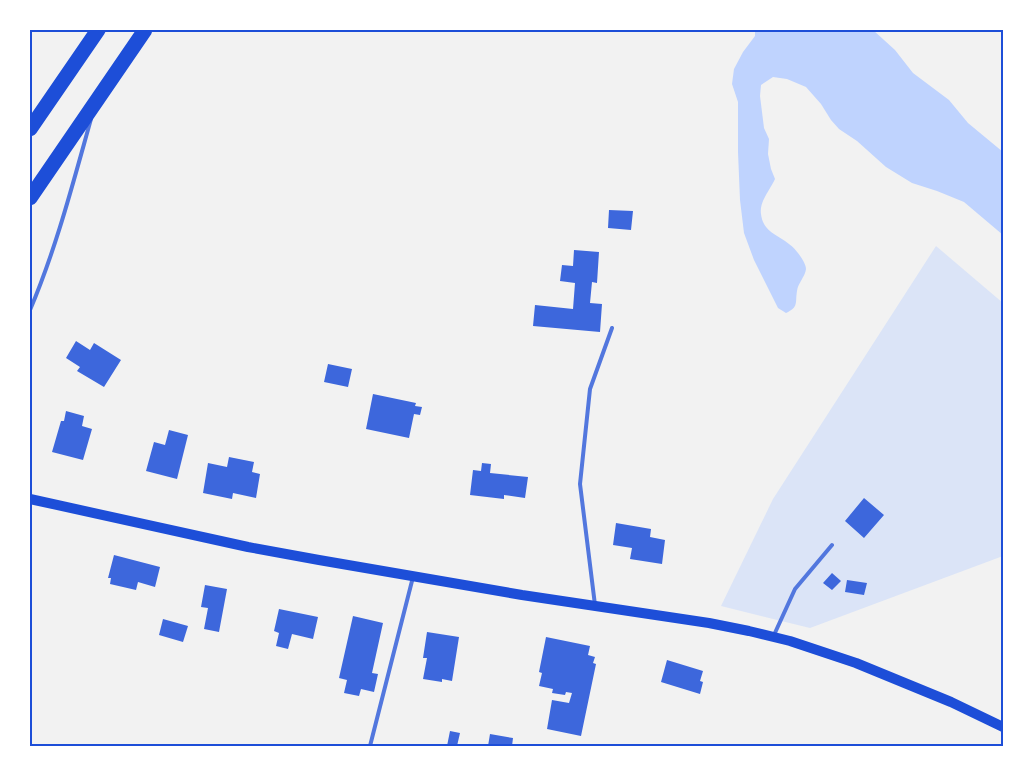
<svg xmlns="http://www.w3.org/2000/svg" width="1033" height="776" viewBox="0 0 1033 776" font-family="'Open Sans',sans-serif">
<rect width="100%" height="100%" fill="#f2f2f2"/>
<path fill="#dbe4f7" d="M936 246 1003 303V556L810 628 721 606 773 499Z"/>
<path fill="#bfd3fe" d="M755 30H873L895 50 913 73 949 100 968 123 1003 152V235L964 202 937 191 912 183 886 167 857 141 839 129 831 120 821 104 806 87 787 79 773 77 761 85 760 96 764 128 769 139 768 154 771 169 775 179C770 190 759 202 761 214 763 232 778 235 789 244 795 248 806 262 806 269 805 277 798 283 797 291 795 303 799 307 786 313L778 308 754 260 744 233 740 200 738 152V102L732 84 734 69 743 52 755 36Z"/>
<path fill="#3d67dc" d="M609 210 633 211 631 230 608 228Z
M574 250 599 252 597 283 592 282 590 303 602 304 600 332 533 326 535 305 573 309 575 283 560 281 562 265 573 266Z
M76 341 90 350 94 343 121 360 104 387 77 371 80 367 66 358Z
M328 364 352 369 348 387 324 382Z
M373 394 416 403 415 406 422 407 420 415 414 414 409 438 366 429Z
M66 411 84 416 82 426 92 429 83 460 52 452 61 421H64Z
M169 430 188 435 177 479 146 471 154 442 165 445Z
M229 457 254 462 252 472 260 474 256 498 233 493 232 499 203 493 208 463 227 467Z
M482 463 491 464 490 473 528 477 525 498 504 495V499L470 495 473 470 481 471Z
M864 498 884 515 864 538 845 521Z
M616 523 651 529 650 537 665 540 662 564 630 559 632 548 613 545Z
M114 555 160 567 155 587 138 582 136 590 110 584 111 578H108Z
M832 573 841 581 832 590 823 583Z
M847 580 867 583 864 595 845 592Z
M205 585 227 589 219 632 204 629 208 608 201 607Z
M279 609 318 617 313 639 292 634 288 649 276 646 279 633 274 631Z
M353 616 383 623 372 673 378 674 374 692 361 689 359 696 344 693 347 680 339 678Z
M163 619 188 626 183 642 159 635Z
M427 632 459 637 452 681 442 679V682L423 679 427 658H423Z
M546 637 590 646 588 655 595 657 593 663 596 664 581 736 547 729 552 700 569 703 572 693 566 692 565 695 552 693 553 689 539 686 542 673 539 672Z
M667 660 703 671 700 681 703 682 700 694 661 682Z
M450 731 460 733 457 746H447Z
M490 734 513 738 512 746H488Z"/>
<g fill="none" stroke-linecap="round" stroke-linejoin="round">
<path stroke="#5277de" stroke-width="4" d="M30 310C56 249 73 183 91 119
M595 605 580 484 590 389 612 328
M774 635 795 589 832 545
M370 746 413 577"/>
<path stroke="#1d4ed8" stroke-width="10" d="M30 499 248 547 319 560 522 595 709 623 749 631 790 641 856 663 951 702 1003 727"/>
<path stroke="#1d4ed8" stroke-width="15" d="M30 129 98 30
M30 198 145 30"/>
</g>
<rect width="1033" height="776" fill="none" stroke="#ffffff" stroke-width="62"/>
<rect x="31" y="31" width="971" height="714" fill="none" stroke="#1d4ed8" stroke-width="2"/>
</svg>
